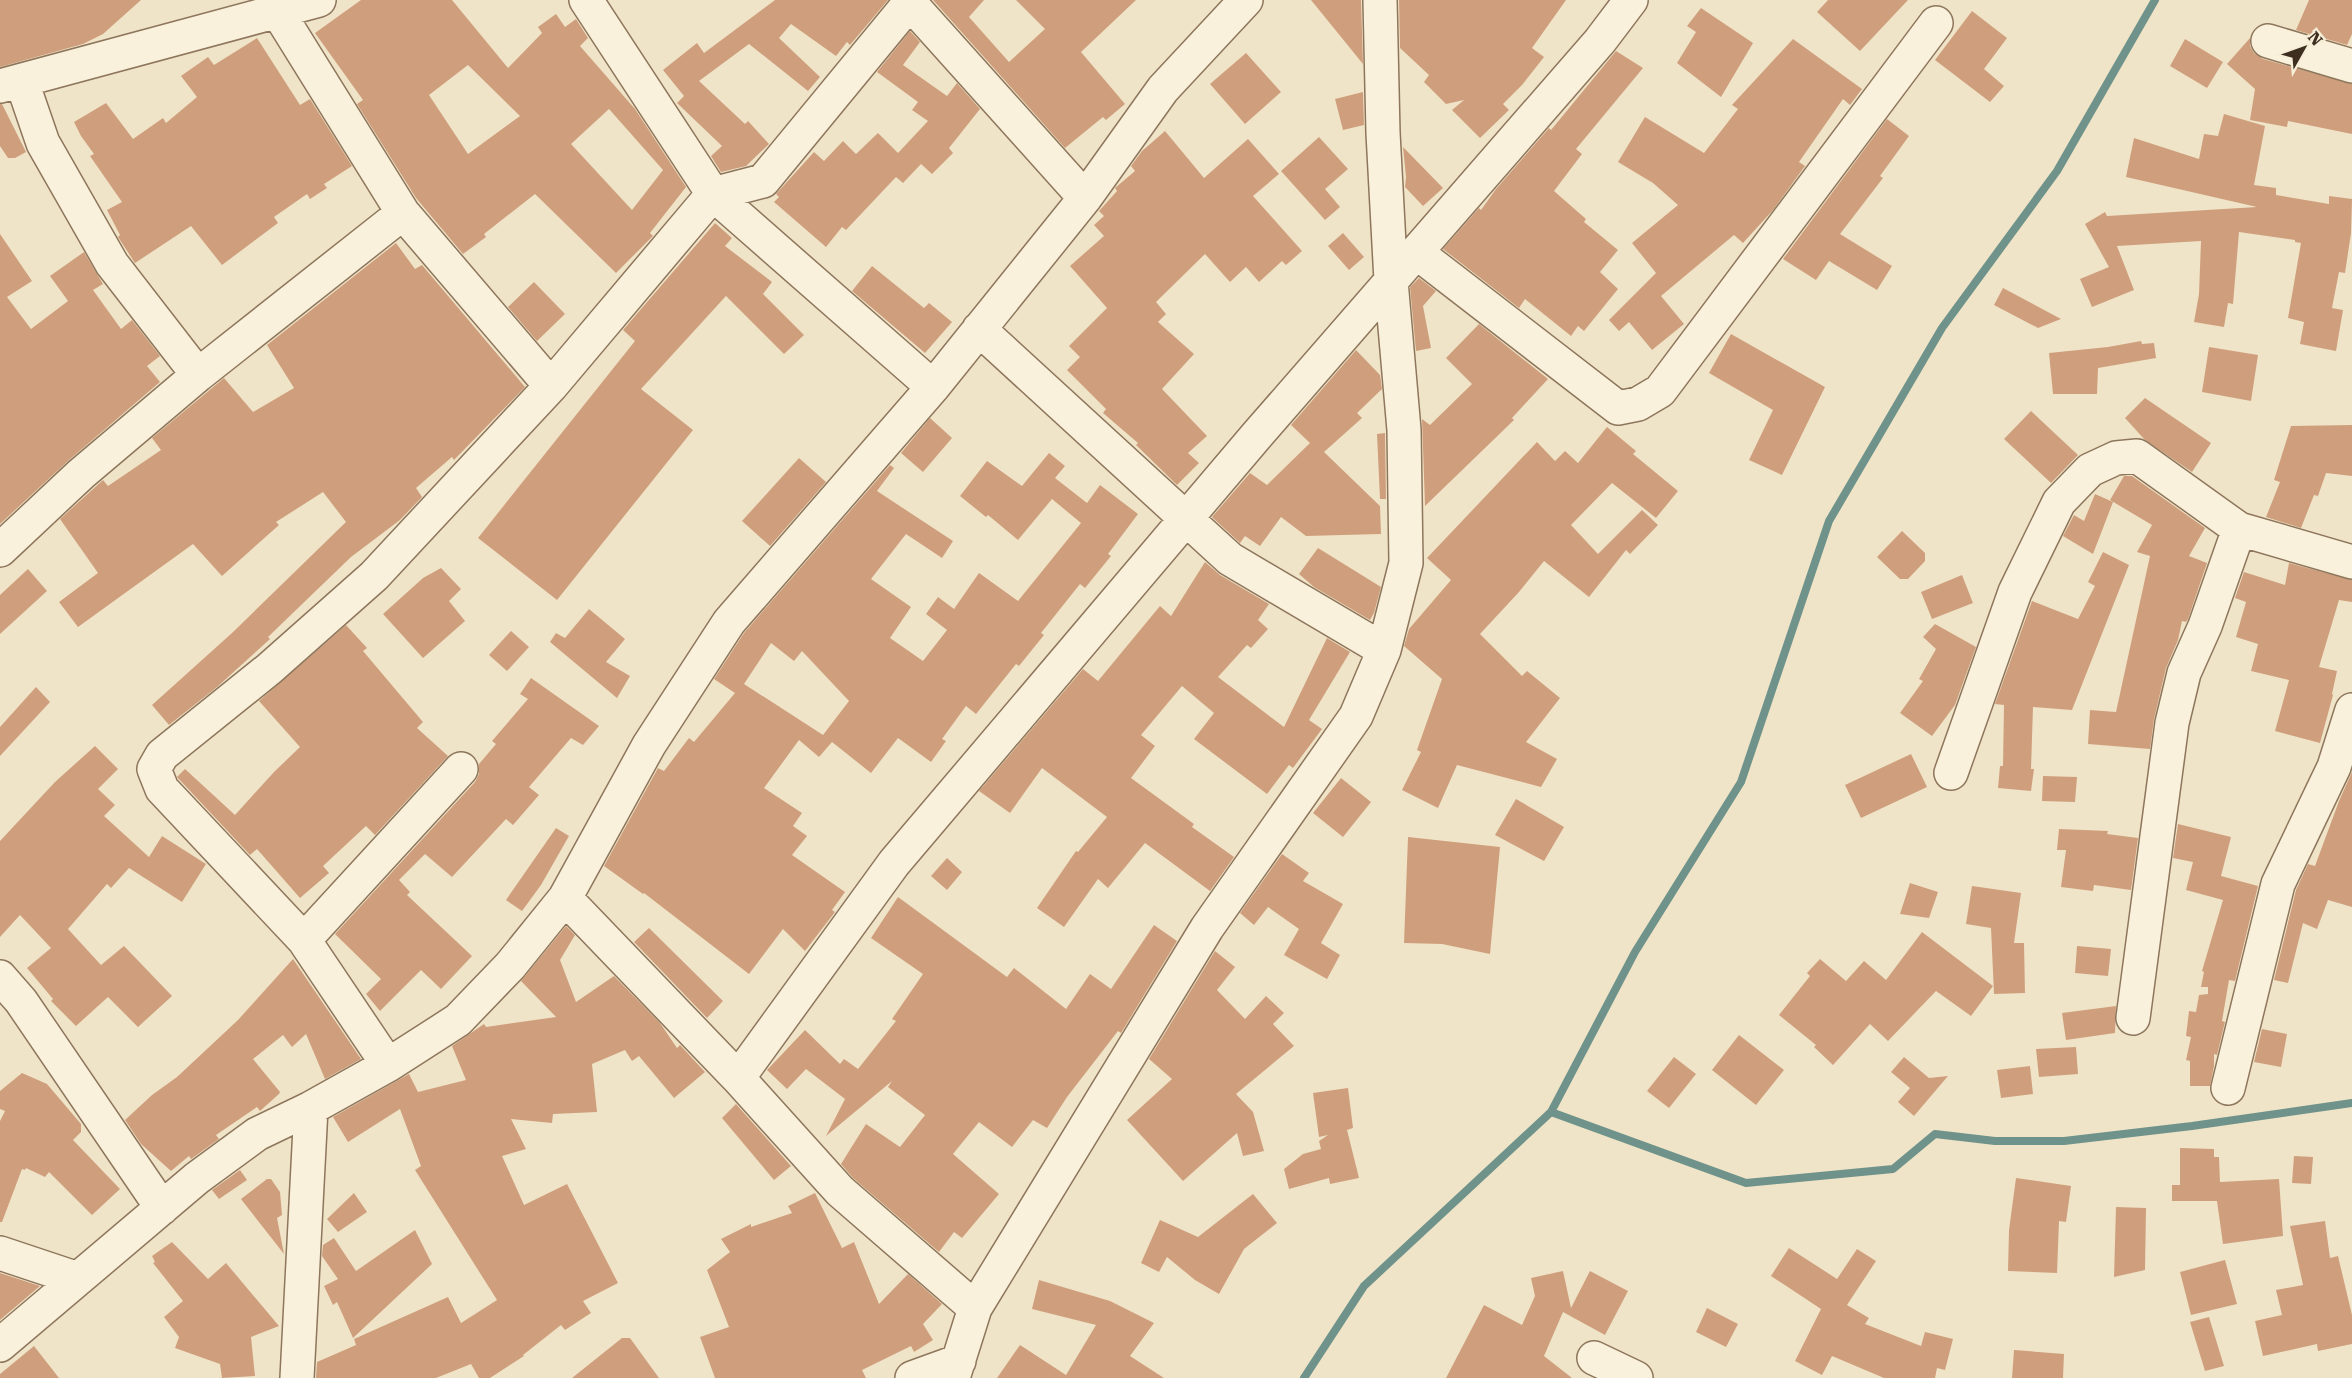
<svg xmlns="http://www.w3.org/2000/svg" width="2352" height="1378" viewBox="0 0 2352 1378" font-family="'Roboto Serif',serif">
<rect width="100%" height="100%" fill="#f0e4c8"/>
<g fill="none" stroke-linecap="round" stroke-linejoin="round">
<path stroke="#6f938a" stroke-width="8" d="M1551 1112 1746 1183 1893 1169 1935 1134 1995 1141H2064L2192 1126 2352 1103
M1304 1378 1364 1286 1551 1112 1635 952 1741 782 1829 521 1942 328 2057 171 2155 0"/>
</g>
<path fill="#cf9f7d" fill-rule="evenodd" d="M0 0H141L103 34 83 44 0 67Z
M361 0H452L508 68 542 33 538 27 556 14 565 27 576 19 588 38 580 46 635 109 686 187 650 233 653 236 616 273 535 194 484 234 486 237 463 254 416 198 357 104 363 100 315 33ZM468 65 520 116 468 154 429 95ZM609 109 663 170 632 210 571 144Z
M775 0H888L850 45 847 42 836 56 791 24 779 38 820 77 808 91 749 44 699 81 745 124 748 121 769 144 746 166 721 172 711 156 722 146 677 103 684 96 663 70 697 43 704 53Z
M933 0H984L969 17 1009 62 1045 29 1016 0H1136L1081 52 1125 104 1106 120 1103 117 1065 148Z
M1311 0H1361L1363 64Z
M1399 0H1566L1532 48 1544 57 1522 85 1503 104 1509 110 1480 138 1452 110 1464 100 1446 104 1424 82 1429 75 1400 48Z
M1828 0H1908L1860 51 1817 12Z
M2309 0H2352V34L2347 45 2296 30Z
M1701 8 1753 43 1721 97 1677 63 1696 32 1687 26Z
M1972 11 2007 38 1984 69 2004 86 1990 102 1935 60Z
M910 31 920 42 903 65 947 96 957 83 980 109 949 148 953 153 932 174 921 164 903 183 896 177 846 230 842 227 826 247 774 202 779 197 776 194 814 152 824 161 843 141 856 154 878 133 898 153 928 121 912 110 918 102 877 72Z
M257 38 300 105 310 99 352 166 324 184 327 188 310 199 307 194 274 217 278 223 222 265 191 226 135 263 118 237 120 235 107 210 122 202 90 156 94 154 81 136 74 122 106 103 133 139 163 118 166 123 197 97 181 76 208 57 214 65Z
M2250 38V46L2254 53 2263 59 2352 84V134L2288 121 2287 127 2250 120 2255 89 2227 64Z
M1793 39 1862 89 1850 105 1843 99 1799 162 1805 166 1773 210 1743 243 1734 235 1661 296 1684 324 1652 350 1629 322 1619 331 1609 320 1656 273 1632 243 1678 205 1653 183 1618 162 1645 117 1704 153 1738 109 1732 105Z
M2185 39 2223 62 2207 88 2170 66Z
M1616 51 1643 68 1576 149 1582 154 1554 191 1586 219 1584 222 1618 250 1600 272 1618 289 1584 331 1578 326 1571 336 1525 299 1519 308 1443 249 1479 208 1481 210 1496 189 1549 128 1551 130Z
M1246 53 1281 92 1245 124 1210 84Z
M1363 92 1364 125 1343 130 1335 99Z
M0 104H2L26 152 15 158H8L0 146Z
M2224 114 2265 126 2254 185 2276 188V195L2329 204V196L2352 199 2351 233 2345 273 2339 272 2332 308 2343 310 2336 351 2300 344 2304 322 2288 318 2301 243 2295 242V240L2239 232 2233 304 2228 303 2224 327 2194 322 2199 294 2201 241 2117 246 2134 290 2092 307 2080 279 2109 267 2085 224 2105 212 2107 216 2257 207 2126 177 2134 138 2199 159 2204 134 2218 136Z
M1887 119 1909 136 1880 176 1883 178 1840 234 1892 266 1877 290 1829 261 1816 280 1783 259Z
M1165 131 1204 178 1248 139 1279 174 1253 196 1302 251 1286 265 1282 261 1259 282 1246 267 1230 282 1205 254 1156 302 1166 314 1158 322 1194 354 1162 389 1207 436 1188 453 1199 463 1177 485 1136 445 1138 443 1103 413 1106 409 1067 370 1080 357 1069 346 1107 308 1070 266 1104 236 1094 225 1104 216 1099 211 1117 191 1115 188 1135 171 1131 166 1142 151Z
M1319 137 1348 169 1325 189 1340 207 1325 220 1281 171Z
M1403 147 1443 188 1423 206 1405 187 1406 177Z
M715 223 732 238 725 246 772 282 763 294 804 335 784 354 726 296 641 389 693 430 557 600 478 538 635 341 623 330Z
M1343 233 1364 257 1349 270 1328 246Z
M0 234 32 281 7 297 31 329 68 301 50 276 84 252 103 284 93 290 121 329 132 320 160 356 147 366 160 382 69 460 0 524Z
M396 243 415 269 422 265 525 387 454 460 452 457 416 488 422 497 400 520 351 557 268 637 270 639 217 687 169 725 152 705 232 633 346 522 323 492 276 522 279 525 222 576 193 544 78 627 59 602 98 573 60 519 103 480 108 486 161 450 152 438 224 378 253 412 294 388 267 345Z
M872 266 924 308 929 303 952 322 925 353 852 291Z
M1419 278 1436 291 1423 306 1431 348 1416 351 1410 287Z
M534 282 565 314 537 341 508 307Z
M2003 288 2061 319 2038 328 1994 305Z
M1479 324 1548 379 1512 418 1514 420 1425 506 1422 419 1430 425 1472 384 1446 358Z
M1731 334 1825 387 1782 475 1749 460 1773 410 1709 373Z
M2141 341 2142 344 2154 343 2156 358 2098 368 2097 394H2053L2049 353 2108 347Z
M2209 347 2258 355 2251 401 2202 392Z
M1356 350 1380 375 1382 389 1357 413 1362 418 1324 452 1380 506 1381 534 1306 536 1281 517 1260 546 1245 536 1240 543 1212 517 1250 473 1267 485 1310 443 1291 425Z
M2145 398 2211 443 2192 472 2145 440 2125 418Z
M2031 411 2078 455 2051 483 2004 439Z
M930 418 952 438 923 472 901 453Z
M2352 425V476L2326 473 2318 496 2314 495 2301 528 2266 517 2280 482 2274 480 2291 426Z
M1607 427 1636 451 1633 454 1678 491 1656 518 1612 483 1571 525 1598 554 1642 510 1658 525 1630 554 1626 550 1589 597 1544 561 1519 592 1480 634 1522 676 1527 671 1560 698 1526 742 1557 759 1541 787 1457 765 1438 808 1402 790 1421 752 1417 750 1442 679 1404 646 1409 629 1451 580 1427 558 1537 442 1555 461 1565 451 1578 463Z
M1385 433 1386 499H1380L1377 434Z
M1049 453 1065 466 1055 478 1087 503 1100 485 1138 514 1108 554 1111 556 1085 588 1080 584 1041 633 1044 635 1019 666 1016 664 976 714 966 706 942 739 946 741 931 762 898 738 871 773 832 742 819 757 799 740 764 788 802 813 793 826 807 836 792 855 845 892 832 910 835 912 805 951 783 929 749 974 644 893 643 894 604 866 658 768 664 771 689 738 694 742 735 693 714 679 744 633 890 465 894 468 877 491 953 541 942 558 906 534 871 579 911 607 890 638 923 661 947 630 926 614 938 597 954 609 979 573 1018 601 1081 523 1052 499 1018 540 988 515 986 517 960 496 987 461 1022 486ZM771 643 794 661 802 651 849 701 823 735 744 684Z
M799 458 826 482 770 546 742 521Z
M2124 476H2132L2205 528 2189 556 2207 563 2188 619 2186 622 2182 621 2178 640 2166 668 2154 719 2150 749 2088 744 2090 710 2116 712 2150 556 2137 552 2152 525 2110 500Z
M2095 494 2113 502 2093 554 2063 536 2074 515 2084 521Z
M1902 531 1925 553V561L1908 579H1900L1877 557Z
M1318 548 1381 587 1374 613 1370 620 1314 587 1299 574Z
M2103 552 2129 565 2072 710 2033 707 2031 769H2034L2031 791 1998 788 2000 766H2003L2004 705 1995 704 2032 601 2078 619 2095 586 2088 582Z
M1205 562 1220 575 1269 604 1258 620 1268 629 1251 648 1247 645 1218 677 1284 727 1327 638 1350 652 1309 720 1322 729 1293 768 1289 765 1267 794 1194 739 1214 713 1182 686 1141 735 1155 746 1131 778 1194 824 1192 827 1234 857 1210 891 1145 843 1108 888 1098 879 1064 927 1037 908 1076 851 1078 852 1107 817 1042 768 1010 813 979 791 1083 669 1098 681 1160 606 1171 616Z
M2289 563 2352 580V602L2339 600 2319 667 2337 671 2332 694 2333 695 2320 743 2275 731 2289 680 2251 671 2258 644 2236 637 2246 602 2235 598 2244 572 2285 585Z
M441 568 461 589 449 601 465 621 423 658 383 614 423 578Z
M28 569 47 591 0 634V595Z
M1962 575 1973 603 1932 619 1921 592Z
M589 609 625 639 606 662 630 676 617 698 550 642 556 633 565 638Z
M1935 624 1976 647 1955 705 1932 736 1900 713 1923 681 1919 679 1936 649 1923 637Z
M346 625 367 648 363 651 423 722 417 728 448 756 375 835 366 826 323 866 329 873 300 898 257 849 250 855 177 777 185 769 235 815 274 772 300 747 259 701Z
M511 631 529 647 507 671 489 655Z
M531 678 599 726 583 745 571 738 529 787 539 795 513 825 506 819 452 877 425 854 399 880 410 892 407 895 472 956 441 989 421 970 380 1011 366 994 381 979 335 934 475 782 479 774V764L496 744 492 741 528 699 520 694Z
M36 687 50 702 0 756V727Z
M95 746 118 769 98 789 115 805 104 816 149 857 162 836 206 864 182 902 129 868 111 888 107 884 68 929 101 965 124 946 172 996 138 1027 108 997 76 1026 51 1001 53 999 27 968 51 948 20 915 0 937V841L55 782Z
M1911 754 1927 787 1861 818 1845 785Z
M2352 772V907L2328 900 2317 929 2303 923 2288 983 2274 980 2296 890 2308 864 2315 866 2339 801Z
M2043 776 2077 777 2075 802 2042 801Z
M1341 778 1371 802 1343 837 1313 813Z
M1516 799 1564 827 1544 861 1495 835Z
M2178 824 2231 837 2221 876 2258 886 2235 981 2229 980 2222 1021 2225 1022 2217 1055 2214 1054V1066L2210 1086H2190V1061L2186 1060 2191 1037 2186 1036 2189 1011 2196 1012 2199 995 2208 994V987H2201L2204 972 2202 971 2223 900 2186 890 2193 862 2173 858Z
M556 828 569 836 541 885 522 911 506 900Z
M2059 829 2108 831 2107 834 2138 838 2131 890 2094 885 2093 891 2061 887 2066 850H2057Z
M1408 837 1500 847 1490 954 1442 944 1404 943Z
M1282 854 1309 873 1303 881 1343 904 1321 943 1340 955 1327 979 1284 955 1299 929 1268 907 1254 925 1240 913Z
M947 858 962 872 947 890 931 876Z
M1910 883 1938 892 1929 918 1900 914Z
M1972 886 2021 893 2014 943H2024L2025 993 1994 994 1991 928 1966 924Z
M898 897 1007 977 1014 968 1066 1009 1090 974 1111 989 1154 925 1177 941 1121 1033 1118 1031 1067 1097 1047 1128 1033 1120 1012 1147 979 1122 953 1154 999 1194 962 1238 954 1232 939 1252 853 1178 841 1164 866 1124 900 1147 925 1115 888 1087 892 1081 826 1136 845 1099 806 1069 787 1089 767 1070 805 1030 840 1064 844 1059 858 1069 896 1021 892 1019 923 974 871 938Z
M566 926 575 935 560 960 576 1002 614 976 660 1023 677 1048 680 1045 705 1072 674 1098 639 1056 632 1061 625 1050 592 1064 597 1112 553 1114 552 1123 511 1119 526 1149 502 1156 524 1205 567 1184 618 1283 583 1301 591 1313 565 1330 561 1325 523 1355 524 1356 490 1378H479L471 1364 436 1378H316L317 1362 356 1345 354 1339 448 1297 461 1323 497 1300 415 1170 421 1166 400 1109 348 1142 333 1117 409 1074 418 1092 466 1080 452 1046 484 1024 486 1027 556 1017 521 981Z
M649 928 723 1001 707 1018 634 942Z
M1922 932 1993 986 1971 1016 1936 991 1888 1041 1870 1024 1833 1065 1814 1047 1816 1045 1779 1015 1810 976 1807 973 1820 959 1846 981 1864 961 1886 980Z
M2077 946 2111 949 2108 976 2075 973Z
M1215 951 1235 967 1217 990 1245 1019 1266 996 1284 1013 1273 1024 1294 1046 1236 1094 1253 1112 1264 1151 1243 1156 1237 1133 1183 1181 1127 1120 1172 1079 1149 1059Z
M293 959 361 1059 325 1079 306 1034 292 1047 283 1035 253 1059 280 1092 279 1094 260 1111 257 1107 216 1135 219 1139 191 1159 189 1156 171 1171 141 1144 125 1120 152 1095 177 1077 238 1020Z
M2116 1006 2115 1033 2066 1040 2062 1013Z
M2262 1029 2287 1034 2281 1067 2254 1062Z
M1739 1035 1784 1070 1756 1105 1712 1070Z
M2076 1047 2078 1074 2039 1077 2036 1049Z
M1674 1057 1696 1074 1669 1108 1647 1091Z
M1904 1057 1929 1078 1948 1076 1914 1116 1898 1102 1910 1088 1891 1072Z
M2030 1066 2033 1094 2001 1098 1997 1070Z
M22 1073 47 1084 81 1124V1132L73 1140 120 1189 92 1215 49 1172 45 1177 26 1168 25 1170 22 1169 2 1222H0V1121L5 1111 0 1109V1091Z
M1348 1088 1353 1128 1347 1130 1359 1178 1330 1184 1329 1178 1289 1189 1284 1169 1303 1154 1321 1149 1319 1141 1328 1135 1319 1137 1313 1093Z
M736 1104 791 1166 774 1180 722 1118Z
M2180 1148 2214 1149V1157H2219L2220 1182 2279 1179 2283 1236 2223 1244 2217 1201H2172V1185H2180Z
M2294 1156 2313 1157 2311 1184 2292 1183Z
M240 1170 247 1180 219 1199 212 1190Z
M2016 1178 2071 1186 2066 1222 2059 1221 2057 1273 2008 1271 2009 1230Z
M267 1179H271L280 1192 282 1215 277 1218 284 1254 241 1199Z
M354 1193 367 1212 338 1232 327 1219Z
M815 1193 842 1248 854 1242 879 1304 908 1274 942 1304 923 1324 933 1340 914 1352 911 1346 862 1370 866 1378H715L700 1337 729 1327 707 1270 730 1252 721 1239 751 1224V1227L792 1213 788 1206Z
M1253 1194 1277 1223 1244 1249 1219 1294 1195 1280 1167 1257 1159 1272 1141 1263 1160 1220 1198 1237Z
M2116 1207 2146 1208 2145 1270 2114 1277Z
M2325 1221 2330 1258 2338 1256 2352 1315V1344L2318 1351 2317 1344 2263 1356 2255 1321 2282 1315 2276 1290 2303 1285 2290 1226Z
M415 1230 432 1264 353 1338 337 1302 333 1305 324 1286 338 1279 322 1256 323 1245 334 1238 356 1271Z
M172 1242 208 1279 226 1263 279 1326 251 1337 255 1376 222 1378 220 1364 175 1348 179 1337 164 1317 183 1301 153 1263 155 1262 152 1256Z
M1789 1248 1837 1279 1857 1249 1876 1261 1847 1305 1869 1318 1865 1324 1921 1346 1925 1332 1953 1339 1945 1370 1937 1368 1935 1378H1884L1832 1356 1822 1375 1795 1361 1821 1309 1771 1276Z
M2225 1260 2237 1304 2191 1315 2180 1272Z
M1563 1271 1571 1308 1590 1271 1628 1291 1605 1335 1563 1312 1544 1356 1572 1378H1446L1484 1305 1522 1325 1535 1296 1531 1278Z
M0 1273 40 1286 0 1320Z
M1039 1280 1110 1301 1154 1323 1130 1356 1164 1378H997L1020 1345 1066 1375 1096 1325 1032 1309Z
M1707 1308 1738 1324 1726 1347 1696 1332Z
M2209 1317 2224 1366 2205 1371 2190 1322Z
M622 1338H630L659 1378H572Z
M34 1346 59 1378H0V1374Z
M2014 1350 2064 1354 2063 1378H2012Z"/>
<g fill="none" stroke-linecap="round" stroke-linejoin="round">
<defs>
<path id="minor" d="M586 0 713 194 933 387
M910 3 1085 198
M278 12 403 213 551 386
M2268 41 2352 66
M22 82 43 143 112 264 198 375
M0 86 319 0
M1416 252 1618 408 1638 404 1660 391 1936 23
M979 329 1230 559 1384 650
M0 550 81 474 198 375 403 213
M1951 773 2015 592 2059 502 2090 470 2116 458 2137 456 2239 529 2352 562
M565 898 738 1078 840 1191 975 1308
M304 940 461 769
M0 977 21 1001 162 1208
M2133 1018 2172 723 2184 673 2205 626 2239 529
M388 1065 304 940 162 789 154 769 162 755 269 669 374 576 551 386 713 194 763 181 912 0
M738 1078 894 863 1257 435 1600 41 1631 0
M2228 1088 2278 884 2334 767 2352 710
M0 1253 78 1279
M0 1345 197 1178 257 1134 311 1108 388 1065 458 1020 510 966 565 898 649 745 729 622 933 387 1085 198 1163 89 1246 0
M1594 1358 1636 1378
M297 1378 311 1108
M912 1378 959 1361
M953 1378 975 1308 1207 928 1356 716 1384 650 1406 563 1404 430 1391 281 1383 133 1380 0"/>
</defs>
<use href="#minor" stroke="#8d765c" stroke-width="36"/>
<use href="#minor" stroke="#faf1dc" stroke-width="33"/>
</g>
<g transform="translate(2304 48) rotate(50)" stroke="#f7eed8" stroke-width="4.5" paint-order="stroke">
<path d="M0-4.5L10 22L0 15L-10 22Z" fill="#3d2e20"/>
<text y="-9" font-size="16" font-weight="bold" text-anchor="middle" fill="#3d2e20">N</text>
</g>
</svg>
